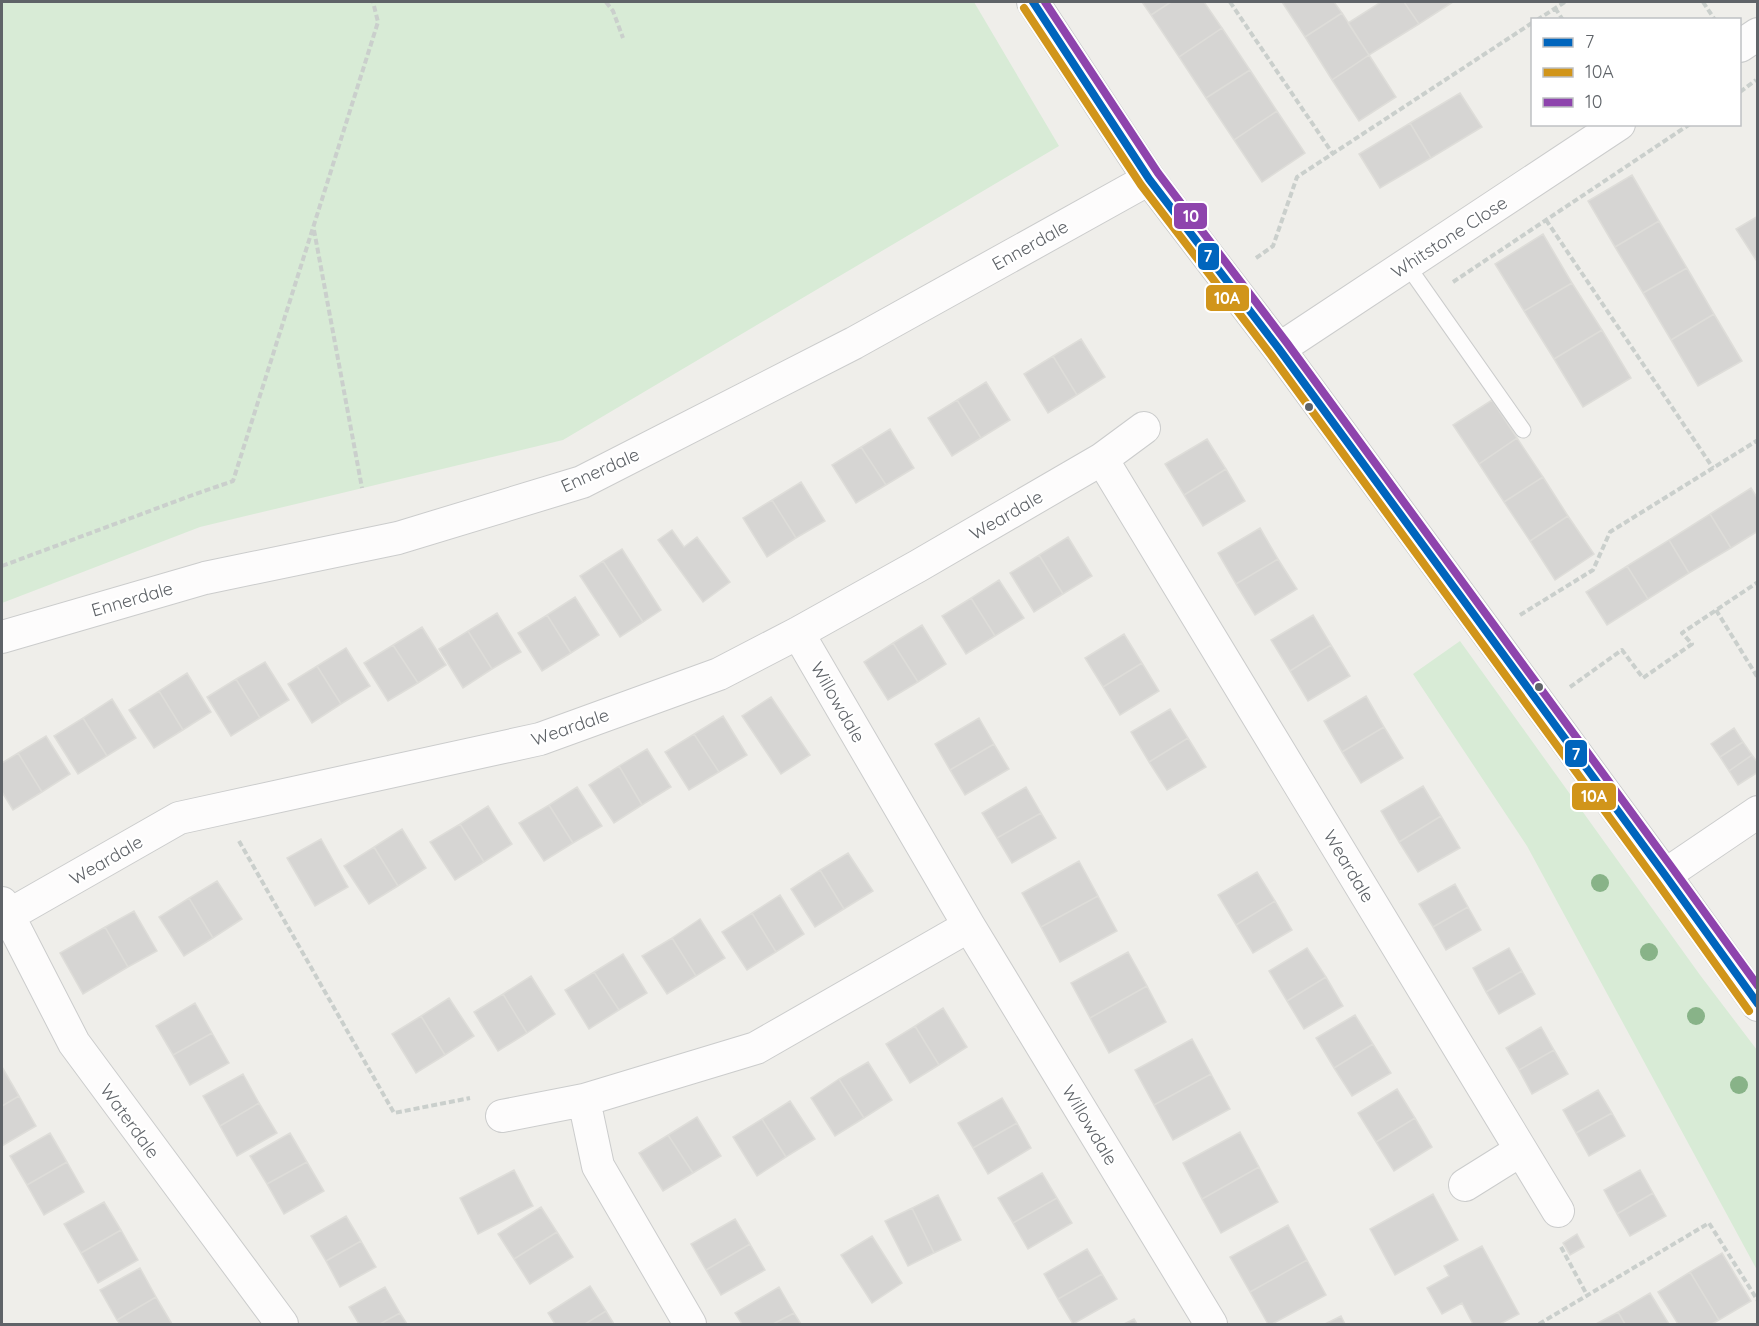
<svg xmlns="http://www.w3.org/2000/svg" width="1759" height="1326" viewBox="0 0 1759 1326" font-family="Quicksand,sans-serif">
<rect width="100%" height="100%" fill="#efeeea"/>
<path fill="#d8ebd6" d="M2 2H974L1059 146 563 440 200 527 2 603Z
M1460 641 1700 975 1757 1050V1270L1527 846 1413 674Z"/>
<path fill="#d6d5d3" stroke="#deddd9" stroke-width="1.5" d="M1142 2H1171L1151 15Z
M1171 2H1204L1222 28 1179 57 1151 15Z
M1282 2H1334L1342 13 1305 37Z
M1381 2H1404L1419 24 1369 55 1348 23Z
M1404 2H1453L1419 24Z
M1342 13 1369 55 1332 80 1305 37Z
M1222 28 1250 70 1206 98 1179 57Z
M1369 55 1396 97 1359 121 1332 80Z
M1250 70 1277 111 1234 140 1206 98Z
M1460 93 1482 127 1431 158 1410 123Z
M1277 111 1305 153 1262 182 1234 140Z
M1410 123 1431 158 1380 188 1359 154Z
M1632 175 1659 221 1615 247 1588 201Z
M1758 216V263L1736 229Z
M1659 221 1687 268 1643 293 1615 247Z
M1543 234 1572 283 1524 311 1495 264Z
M1687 268 1714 314 1671 340 1643 293Z
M1572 283 1602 330 1554 359 1524 311Z
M1714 314 1742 361 1698 386 1671 340Z
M1602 330 1631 378 1583 407 1554 359Z
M1081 339 1105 377 1077 395 1053 356Z
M1053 356 1077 395 1048 413 1024 374Z
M986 382 1010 420 981 438 957 400Z
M957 400 981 438 952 456 928 418Z
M1492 400 1517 438 1479 464 1453 425Z
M890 429 914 468 886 485 861 447Z
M1517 438 1543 477 1504 502 1479 464Z
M1207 439 1226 469 1184 495 1165 464Z
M861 447 886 485 856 503 832 465Z
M1226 469 1245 501 1203 526 1184 495Z
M1543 477 1568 516 1530 541 1504 502Z
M801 482 825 521 796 538 772 500Z
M1751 488 1758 499V531L1731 548 1710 514Z
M772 500 796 538 767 557 743 518Z
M1710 514 1731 548 1689 573 1669 540Z
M1568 516 1594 554 1555 580 1530 541Z
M1260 528 1278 559 1236 584 1218 553Z
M672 530 684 547 697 537 730 582 703 602 658 540Z
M1068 537 1092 576 1063 594 1039 555Z
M1669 540 1689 573 1648 599 1627 566Z
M622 549 661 610 643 622 603 561Z
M1039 555 1063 594 1034 612 1010 573Z
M1278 559 1297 589 1255 615 1236 584Z
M603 561 643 622 620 637 580 576Z
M1627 566 1648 599 1607 625 1586 592Z
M999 580 1024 618 995 636 971 598Z
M575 597 599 635 571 653 547 615Z
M971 598 995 636 966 654 942 616Z
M497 613 521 652 492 669 468 631Z
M547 615 571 653 542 671 518 633Z
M1313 615 1331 645 1290 671 1271 640Z
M922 625 946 664 918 682 893 643Z
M422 627 446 665 418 683 393 645Z
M468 631 492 669 463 688 439 649Z
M1124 634 1142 663 1103 687 1085 658Z
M893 643 918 682 888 700 864 662Z
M393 645 418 683 388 701 364 663Z
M1331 645 1350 676 1308 701 1290 671Z
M346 648 370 686 341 704 317 666Z
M265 662 289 700 260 718 236 679Z
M1142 663 1159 691 1120 715 1103 687Z
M317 666 341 704 312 723 288 684Z
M187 673 211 712 183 730 159 691Z
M236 679 260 718 231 736 207 697Z
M159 691 183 730 154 748 129 710Z
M1366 696 1384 727 1342 752 1324 721Z
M771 697 810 755 781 774 742 716Z
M112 699 136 738 107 756 83 718Z
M1170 709 1188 738 1149 762 1131 732Z
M723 716 747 755 719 772 694 734Z
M83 718 107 756 78 774 54 736Z
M979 718 994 744 950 770 935 744Z
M1384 727 1403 758 1361 783 1342 752Z
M1734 728 1743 742 1720 757 1711 744Z
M694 734 719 772 689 790 665 752Z
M46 736 70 774 42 792 18 753Z
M1188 738 1206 767 1167 790 1149 762Z
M1743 742 1752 755 1729 771 1720 757Z
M994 744 1009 769 965 795 950 770Z
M647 749 671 787 642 805 619 766Z
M18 753 42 792 13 810 2 792V763Z
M1752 755 1758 763V772L1738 785 1729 771Z
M619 766 642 805 614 823 589 785Z
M1423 786 1441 816 1399 842 1381 811Z
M577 787 602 826 573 843 549 805Z
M1026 787 1041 813 997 838 982 813Z
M549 805 573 843 544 861 519 823Z
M488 806 512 844 484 862 460 824Z
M1041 813 1056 838 1012 863 997 838Z
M1441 816 1460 848 1418 872 1399 842Z
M460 824 484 862 455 880 430 842Z
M402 829 426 868 398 886 374 847Z
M321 839 348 887 315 906 287 858Z
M374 847 398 886 369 904 344 866Z
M848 853 873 891 844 909 820 870Z
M1079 861 1098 896 1041 927 1022 893Z
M820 870 844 909 815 927 791 889Z
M1257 872 1275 901 1236 925 1218 895Z
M217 881 242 919 213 938 189 898Z
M1455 884 1468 907 1433 927 1419 904Z
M780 895 804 934 776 952 752 913Z
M1098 896 1117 931 1060 962 1041 927Z
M189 898 213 938 184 956 159 917Z
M1275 901 1292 930 1253 953 1236 925Z
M1468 907 1481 930 1446 950 1433 927Z
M134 911 157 951 128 967 105 927Z
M752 913 776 952 747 970 722 932Z
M700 919 725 958 696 976 672 938Z
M105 927 128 967 83 994 60 953Z
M672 938 696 976 667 994 642 956Z
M1307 948 1326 977 1287 1001 1269 971Z
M1509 948 1522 971 1486 992 1473 968Z
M1128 952 1147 986 1090 1018 1071 983Z
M623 954 647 993 619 1010 594 972Z
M1522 971 1535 994 1499 1014 1486 992Z
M594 972 619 1010 589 1029 565 990Z
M531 976 555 1014 527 1033 503 994Z
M1326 977 1343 1006 1304 1029 1287 1001Z
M1147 986 1166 1022 1109 1053 1090 1018Z
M503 994 527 1033 498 1051 474 1012Z
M449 998 474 1036 445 1055 421 1016Z
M195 1003 212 1033 173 1055 156 1026Z
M943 1008 967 1047 939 1065 915 1026Z
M1355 1015 1373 1044 1334 1068 1316 1038Z
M421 1016 445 1055 416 1073 392 1034Z
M915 1026 939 1065 910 1083 886 1044Z
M1541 1027 1554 1050 1519 1070 1506 1048Z
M212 1033 229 1063 190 1085 173 1055Z
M1192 1039 1211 1074 1154 1105 1135 1070Z
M1373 1044 1391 1073 1352 1096 1334 1068Z
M1554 1050 1568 1074 1532 1094 1519 1070Z
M868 1062 892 1100 864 1118 839 1079Z
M2 1067 19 1096 2 1106Z
M243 1074 259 1103 220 1126 203 1096Z
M1211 1074 1230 1109 1173 1140 1154 1105Z
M839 1079 864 1118 835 1136 811 1098Z
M1397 1089 1415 1118 1376 1142 1358 1113Z
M1598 1090 1612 1113 1576 1133 1563 1110Z
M19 1096 36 1126 2 1146V1106Z
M1002 1098 1017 1123 973 1148 958 1123Z
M790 1101 815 1139 786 1157 762 1119Z
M259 1103 277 1133 237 1156 220 1126Z
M1612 1113 1625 1136 1589 1156 1576 1133Z
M697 1117 721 1156 693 1173 668 1135Z
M1415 1118 1432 1147 1394 1171 1376 1142Z
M762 1119 786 1157 757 1176 733 1137Z
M1017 1123 1031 1148 988 1174 973 1148Z
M1240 1132 1259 1167 1202 1199 1183 1163Z
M50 1133 67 1162 27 1185 10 1156Z
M290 1133 307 1162 267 1184 250 1156Z
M668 1135 693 1173 663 1191 639 1153Z
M67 1162 84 1192 44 1215 27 1185Z
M307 1162 324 1191 284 1214 267 1184Z
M1259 1167 1278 1202 1221 1233 1202 1199Z
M514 1170 533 1206 478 1234 460 1198Z
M1640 1170 1653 1193 1617 1214 1604 1190Z
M1042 1173 1057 1198 1013 1223 998 1198Z
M1653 1193 1666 1216 1630 1236 1617 1214Z
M1433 1194 1458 1240 1395 1275 1370 1229Z
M938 1195 961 1240 934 1253 912 1208Z
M1057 1198 1072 1223 1028 1249 1013 1223Z
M104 1202 121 1230 81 1253 64 1224Z
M541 1207 557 1232 514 1259 498 1234Z
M912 1208 934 1253 908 1266 885 1221Z
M346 1216 361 1241 326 1261 311 1236Z
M735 1219 750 1244 706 1270 691 1244Z
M1288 1225 1307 1260 1250 1292 1230 1257Z
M121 1230 138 1260 98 1283 81 1253Z
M557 1232 573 1257 530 1284 514 1259Z
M1577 1234 1584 1247 1570 1255 1563 1243Z
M872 1236 902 1283 872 1303 841 1255Z
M361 1241 376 1267 340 1287 326 1261Z
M750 1244 765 1270 721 1295 706 1270Z
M1482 1246 1519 1314 1500 1324H1473L1462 1303 1442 1314 1427 1288 1449 1276 1444 1266Z
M1087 1249 1102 1274 1058 1299 1044 1274Z
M1722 1253 1751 1301 1719 1320 1690 1272Z
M1307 1260 1326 1295 1272 1324H1268L1250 1292Z
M140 1268 156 1297 117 1320 100 1290Z
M1690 1272 1719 1320 1712 1324H1678L1658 1292Z
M1102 1274 1117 1299 1073 1324 1058 1299Z
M590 1286 606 1311 585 1324H555L548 1313Z
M385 1287 400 1313 380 1324H359L349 1307Z
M779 1287 794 1313 773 1324H742L735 1313Z
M1650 1293 1669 1324H1625L1618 1312Z
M156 1297 172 1324H120L117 1320Z
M606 1311 614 1324H585Z
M1618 1312 1625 1324H1596Z
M400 1313 407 1324H380Z
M794 1313 801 1324H773Z
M1341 1316 1345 1324H1325Z
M1134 1319 1137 1324H1124Z"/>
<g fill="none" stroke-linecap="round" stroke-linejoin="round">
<defs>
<path id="service" d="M1407 265 1523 430"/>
<path id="minor" d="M1033 2 1149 179 1279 349 1665 875 1758 1005
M1740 46 1758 34
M1279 349 1619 124
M1102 459 1558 1211
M798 633 969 926 1211 1324
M2 637 205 578 398 538 582 482 854 343 1149 179
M1665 875 1758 812
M2 903 74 1043 282 1324
M9 915 179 818 540 739 719 674 798 633 918 566 1102 459 1144 428
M584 1100 598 1166 690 1324
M502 1116 584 1100 756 1048 969 926
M1465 1185 1521 1150"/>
</defs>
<use href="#service" stroke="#cbcccc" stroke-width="17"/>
<use href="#minor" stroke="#cbcccc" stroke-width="34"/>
<path stroke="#cacfcc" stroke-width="4" stroke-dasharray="6 3" stroke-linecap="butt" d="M606 2 613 11 623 38
M1230 2 1333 154
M1703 2 1715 20
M1555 8 1563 20
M1537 20 1565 2
M1740 92 1756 80
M1546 220 1713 468
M314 230 362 488
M1256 258 1273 246 1297 177 1532 23
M1453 282 1690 124
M2 566 190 496 233 481 378 22 373 2
M1716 610 1758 678
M1520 615 1593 570 1610 532 1758 440
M1570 687 1622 650 1643 678 1692 644 1682 633 1758 582
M239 841 394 1113 470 1098
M1561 1247 1587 1295
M1539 1324 1709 1223 1758 1301"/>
<use href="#service" stroke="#fdfcfc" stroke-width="15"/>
<use href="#minor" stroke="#fdfcfc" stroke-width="32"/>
<defs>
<path id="bus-1" d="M1033 2 1149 179 1279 349 1665 875 1758 1004"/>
<path id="bus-2" d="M1024 8 1141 185 1271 355 1656 881 1749 1011"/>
<path id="bus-3" d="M1045 2 1158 173 1287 343 1673 869 1758 986"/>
</defs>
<use href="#bus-1" stroke="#fff" stroke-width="12"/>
<use href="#bus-2" stroke="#fff" stroke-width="12"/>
<use href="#bus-3" stroke="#fff" stroke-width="12"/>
<use href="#bus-1" stroke="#0065bd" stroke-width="8"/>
<use href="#bus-2" stroke="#d1951a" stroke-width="8"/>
<use href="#bus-3" stroke="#8e44ad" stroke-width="8"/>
</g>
<g fill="#88b388">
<circle cx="1600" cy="883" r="9"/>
<circle cx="1649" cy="952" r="9"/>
<circle cx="1696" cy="1016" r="9"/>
<circle cx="1739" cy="1085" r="9"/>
</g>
<g fill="#5f6368" stroke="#fff" stroke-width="2">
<circle cx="1309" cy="407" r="5"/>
<circle cx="1539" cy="687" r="5"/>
</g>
<g text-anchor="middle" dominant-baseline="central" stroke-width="4.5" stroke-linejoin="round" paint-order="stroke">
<g font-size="18" fill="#5f6368" stroke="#fff">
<text transform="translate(1449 237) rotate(-33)">Whitstone Close</text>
<text transform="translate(1030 245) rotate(-29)">Ennerdale</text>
<text transform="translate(600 470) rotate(-24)">Ennerdale</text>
<text transform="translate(1006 515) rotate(-30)">Weardale</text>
<text transform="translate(132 599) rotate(-16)">Ennerdale</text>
<text transform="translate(838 702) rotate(60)">Willowdale</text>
<text transform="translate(570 727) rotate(-19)">Weardale</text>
<text transform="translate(106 860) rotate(-30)">Weardale</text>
<text transform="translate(1349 866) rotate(59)">Weardale</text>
<text transform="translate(130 1121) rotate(54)">Waterdale</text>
<text transform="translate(1090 1125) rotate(59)">Willowdale</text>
</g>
</g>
<g stroke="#fff" stroke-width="2">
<rect x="1173" y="202" width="35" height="28" rx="6" fill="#8e44ad"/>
<rect x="1197" y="242" width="23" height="29" rx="6" fill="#0065bd"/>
<rect x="1205" y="284" width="45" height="28" rx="6" fill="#d1951a"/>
<rect x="1564" y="739" width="24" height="29" rx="6" fill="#0065bd"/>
<rect x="1571" y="782" width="46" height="29" rx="6" fill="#d1951a"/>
</g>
<g font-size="16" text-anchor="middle" font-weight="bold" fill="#fff">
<text x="1191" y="222">10</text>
<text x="1208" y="262">7</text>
<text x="1227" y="304">10A</text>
<text x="1576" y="760">7</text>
<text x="1594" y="802">10A</text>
</g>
<rect width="1759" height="1326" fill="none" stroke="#5f6368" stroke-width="6"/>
<rect x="1531" y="18" width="210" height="108" fill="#ffffff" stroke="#bfc1c3" stroke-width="1.5"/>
<rect x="1543" y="38" width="30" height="9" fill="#0065bd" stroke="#bfc1c3" stroke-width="1.5"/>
<text x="1585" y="48" font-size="18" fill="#5f6368">7</text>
<rect x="1543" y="68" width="30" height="9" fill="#d1951a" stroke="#bfc1c3" stroke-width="1.5"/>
<text x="1585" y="78" font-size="18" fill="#5f6368">10A</text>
<rect x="1543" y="98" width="30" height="9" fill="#8e44ad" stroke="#bfc1c3" stroke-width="1.5"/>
<text x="1585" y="108" font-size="18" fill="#5f6368">10</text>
</svg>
